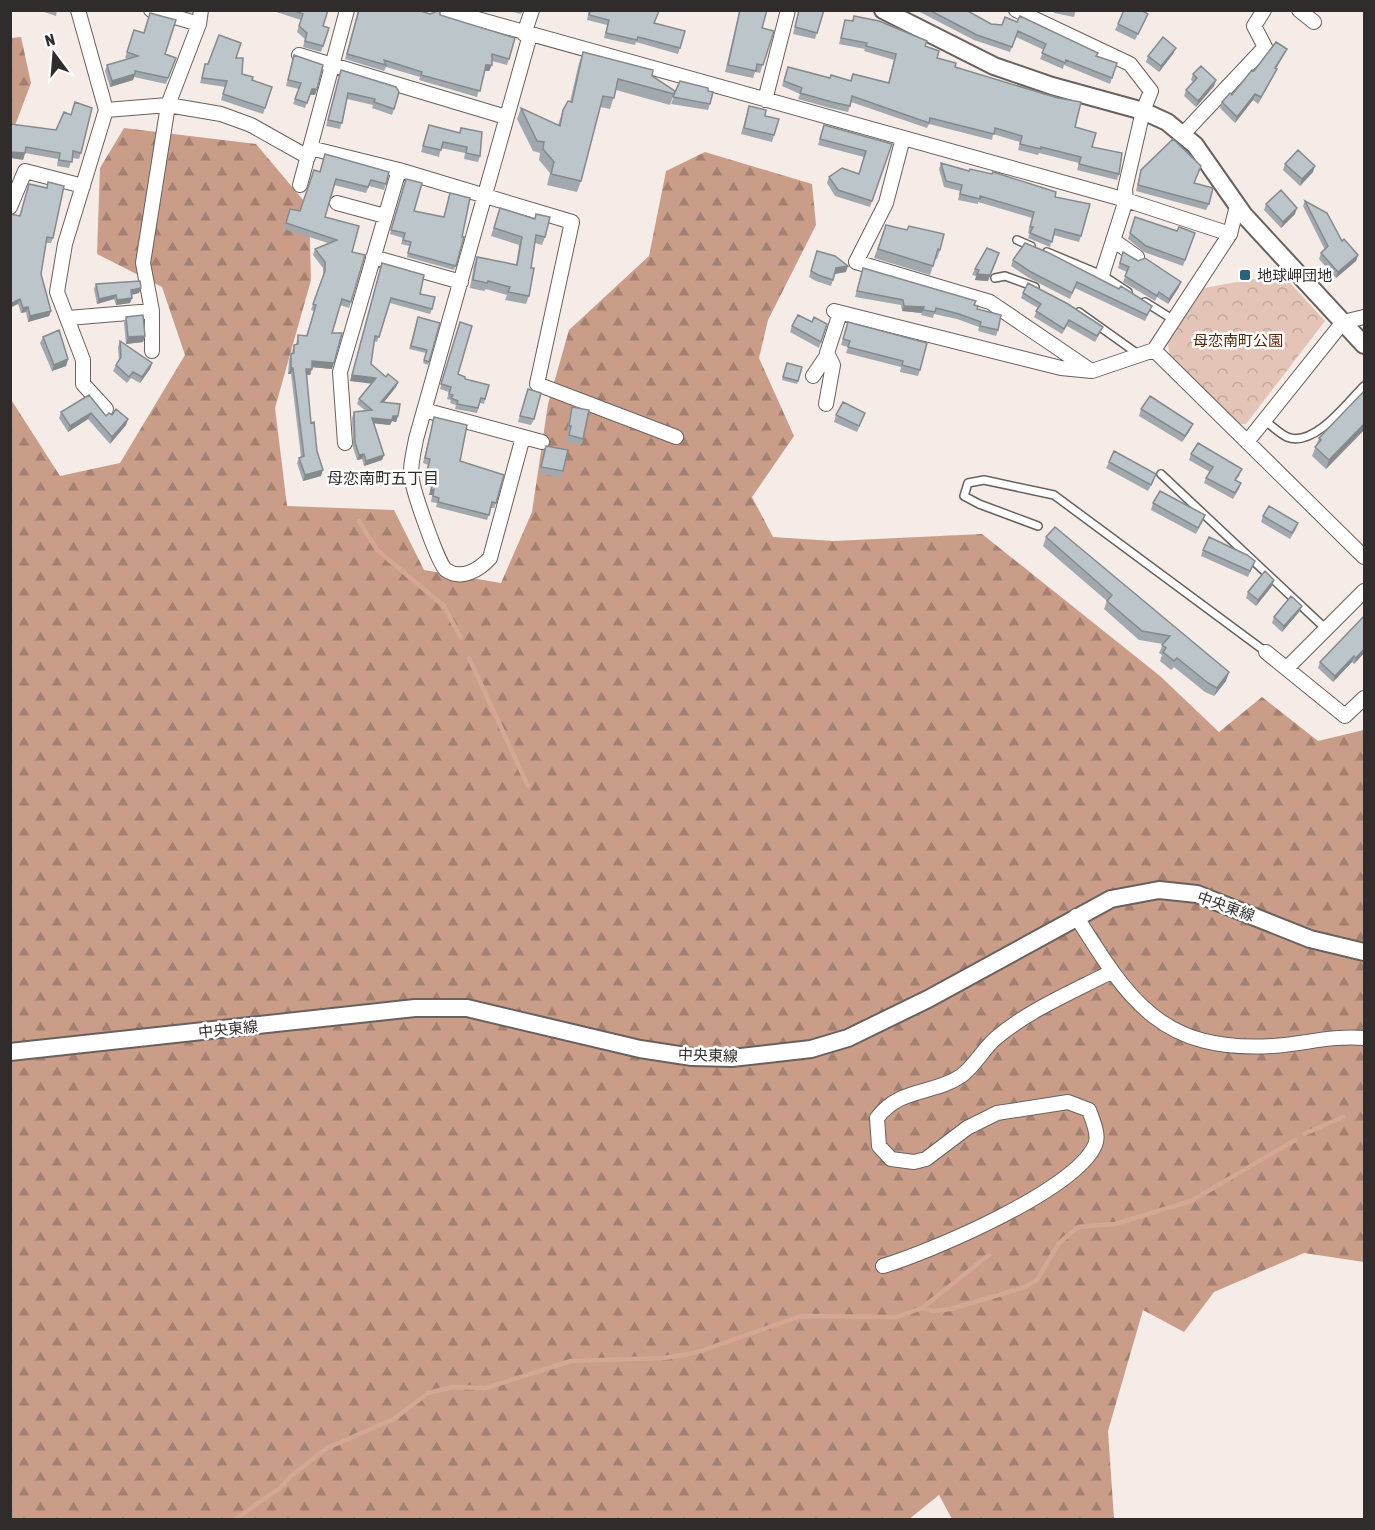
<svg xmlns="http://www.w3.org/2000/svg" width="1375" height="1530" viewBox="0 0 1375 1530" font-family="'Asap Condensed','Noto Sans JP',sans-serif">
<defs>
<pattern id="forest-firs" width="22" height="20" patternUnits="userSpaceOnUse" patternTransform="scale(1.5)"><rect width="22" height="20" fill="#ca9d89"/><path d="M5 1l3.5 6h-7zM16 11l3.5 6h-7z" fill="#a48070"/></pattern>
<pattern id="park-crowns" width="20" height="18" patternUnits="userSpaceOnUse" patternTransform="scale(1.5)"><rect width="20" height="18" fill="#e3c4b6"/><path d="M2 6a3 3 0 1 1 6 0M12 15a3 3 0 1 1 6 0" fill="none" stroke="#c3a99d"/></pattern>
</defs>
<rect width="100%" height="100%" fill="#f5ebe7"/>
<path fill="url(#forest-firs)" d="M21 37 31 83 11 136V38Z
M124 128 256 144 309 207 311 280 275 408 287 506 394 510 424 570 501 583 532 512 548 404 569 330 649 256 666 171 705 152 812 184 816 225 768 320 759 358 794 436 752 497 773 537 834 541 982 534 1160 676 1219 732 1262 697 1318 741 1364 730V1262L1304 1253 1214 1292 1184 1332 1143 1310 1108 1431 1114 1519H952L939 1495 908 1520 11 1519 10 398 60 476 120 463 185 355 162 287 97 254 100 168Z"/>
<path fill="url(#park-crowns)" d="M1282 274 1325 321 1246 424H1239L1169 354 1168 343 1204 288Z"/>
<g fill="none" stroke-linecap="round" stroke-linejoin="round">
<path stroke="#d4a792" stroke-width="4.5" d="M359 521 377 550 444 606 461 638
M469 658 528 786
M1304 1134 1343 1117
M922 1308 989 1255
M234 1520 280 1488 290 1477 327 1448 394 1419 428 1393 453 1387 486 1388 571 1361 664 1358 695 1353 801 1316 897 1317 922 1308 933 1311 951 1309 1025 1287 1037 1280 1059 1243 1078 1227 1115 1224 1191 1201 1295 1140"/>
<defs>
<path id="service" d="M1017 240 1031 246
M1047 252 1102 275 1128 292
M995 278 1005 276 1035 287
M1145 302 1174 320
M1079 312 1138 354
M1264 420C1271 425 1279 433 1287 437 1314 448 1347 403 1364 386
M1161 474 1326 629
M1038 526 979 504 964 496 968 483 984 480 1054 495 1266 652"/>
<path id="minor" d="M78 10 106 110
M151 10 199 24
M445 10 1126 200 1230 234
M1016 10 1130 64 1151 91 1143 111 1125 189 1126 200 1102 275
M1299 10 1314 22
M524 34 532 10
M299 55 506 117
M765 100 788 10
M1183 134 1265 47 1254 26 1264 10
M903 138 886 203 856 262 990 302 1090 370
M310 148 399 170
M300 185 347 10
M337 203 385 216
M10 207 25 171 83 186
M1113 240 1137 257
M373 257 461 282
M834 311 1061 368 1092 371 1154 350 1230 234 1237 206
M68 318 152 311
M1154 350 1364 557
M152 351V311L143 263 168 105 221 114 251 125 308 157
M813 376 828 354
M826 404 833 365 827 353 840 313
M106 409 83 384V360L57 292 65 244 106 110 168 105 199 24 201 10
M424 410 542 442
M523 437 490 558C480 569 462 581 446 570 438 564 414 493 412 480 409 468 414 451 416 439L530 35
M1247 442 1343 322 1364 317
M345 443 340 372 399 170 572 222 537 384 676 437
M1266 652 1345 716 1364 698
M1288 667 1364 591
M1076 916C1129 1001 1162 1053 1273 1046 1304 1044 1333 1035 1364 1038
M883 1266C930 1252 1076 1190 1095 1145 1100 1135 1092 1119 1089 1110L1068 1102 997 1113 967 1128 926 1159 914 1162 891 1159 879 1146 877 1118C900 1087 933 1095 961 1076 975 1066 983 1049 996 1038 1029 1010 1072 992 1111 972"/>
<path id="tertiary" d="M883 10 994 66 1052 86 1143 111 1167 122 1195 145 1244 215 1364 345
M10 1052 415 1008H467L640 1049 692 1057 732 1058 811 1049 848 1038 928 999 1111 899 1159 890 1197 894 1310 939 1364 952"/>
</defs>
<use href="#service" stroke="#69615d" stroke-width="10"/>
<use href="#minor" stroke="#69615d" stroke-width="16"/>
<use href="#tertiary" stroke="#69615d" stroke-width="20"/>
<use href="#service" stroke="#fff" stroke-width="7"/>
<use href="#minor" stroke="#fff" stroke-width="14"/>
<use href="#tertiary" stroke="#fff" stroke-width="16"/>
</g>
<path fill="#a2a9ae" d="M38 10H57L56 16Z
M270 10H328L323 26 329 28 321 52 303 47 305 39 297 32 301 20Z
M358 10H417L430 14 440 15 509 59 507 65 492 61 489 71H484L477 97 419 80 420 77 386 67 384 71 345 59Z
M506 10H523L521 14Z
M589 10H656L654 23 680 48 678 54 636 42 635 45 604 38 607 25 587 20Z
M737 10H767L762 28 774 31 760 73 755 72 753 78 725 72 739 12Z
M799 10H824L815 39 793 34Z
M916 10H966L991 24 1002 25 1117 63 1110 84 1064 65 1063 69 1040 59 1044 50 1016 37 1010 52 974 40Z
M1054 10H1076L1074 17 1054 13Z
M1148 14 1135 40 1115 30 1118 24Z
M854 16 925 46 937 58 1075 127 1092 147 1119 174 1117 180 1077 170 1079 163 1039 153 1038 155 1018 150 1020 142 993 134 992 140 929 124 927 128 851 102 848 112 830 108 798 99 800 94 782 86 788 67 830 78 850 81 853 74 888 83 894 60 864 51 865 49 839 44 845 20 852 21Z
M134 30 165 54 176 58 166 84 134 77 133 80 110 87 105 71 107 65 128 59 125 58Z
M1287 49 1284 55 1276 69H1277L1274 75 1258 104 1253 100 1235 123 1220 108 1222 102 1232 95 1254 71Z
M583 52 652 76 675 91 670 105 616 90 610 109 600 107 581 181 577 192 547 185 550 173 539 160 540 153 533 151 517 119 521 108 558 125 563 110 570 102 579 63Z
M1173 54 1159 72 1146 62 1148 56Z
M294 55 317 89 315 95H310L305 108 293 104 299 89 286 86Z
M236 58 242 74 252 80 272 87 263 114 221 100 225 87 200 83 205 64H208Z
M341 70 394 109 392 115 372 108 373 105 347 99 340 129 326 126Z
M1193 74 1216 80 1214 86 1196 107 1184 96 1186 90 1193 82 1191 80Z
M680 81 708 91 710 104 708 110 671 104Z
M749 106 765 116 774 135 772 142 741 134Z
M429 125 459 133 461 128 480 156 478 162 464 159 465 153 441 148 439 157 421 152Z
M824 125 892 144 870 207 835 196 827 183 829 177 859 174 864 157 818 145Z
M10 126 81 153 79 159 72 158 69 168 57 166 58 159 25 153 23 160Z
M325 154 389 172 384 190 369 186 366 193 334 185 325 217 352 252 351 302 349 308 340 305 332 333V369L312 367 310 375H306L311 423 317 451 321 476 303 481 297 463 299 458 301 457 291 374H288L289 360 294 345 296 344 298 335 306 336 314 311 311 310 323 276V268L313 255 315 249 328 243 284 229 290 209 300 211 320 171Z
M941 163 1055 197 1081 236 1079 242 1053 235 1050 247 1028 238 1030 233H1028L1032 218 978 202V204L958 200 960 191 944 187 939 169Z
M1285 164 1313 172 1300 186 1283 170Z
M1141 170 1194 183 1209 204 1206 210 1136 191Z
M406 179 414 211 444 217 450 193 456 266 454 270 407 257 409 246 401 244 403 238 390 234Z
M48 182 53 238 51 243H46L41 274 51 311 49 316 28 322 26 312 21 313 18 304 19 216 46 188Z
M1305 201 1342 241 1358 255 1356 261 1336 278 1319 259 1321 253 1325 250 1303 206Z
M1266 204 1295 214 1281 228 1264 210Z
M500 208 535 219 536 214 545 237 542 245 535 243 531 268 529 296 526 304 505 300 507 295 486 289 484 291 470 288 474 265 477 257 516 265 519 245 491 236Z
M1135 217 1177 231 1195 233 1183 266 1144 252 1128 239Z
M886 225 940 250 937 259H935L930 275 874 258Z
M987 248 988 281 975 280 976 276 972 275 975 269Z
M1123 252 1179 287 1168 304 1157 297 1155 301 1123 282 1127 272 1118 268Z
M815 257 846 272 835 274 831 286 816 281 809 277Z
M1013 260 1152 306 1145 321 1075 288 1070 299 1029 278 1011 266Z
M382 263 420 294 432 309 430 314 390 303 377 342 374 341 371 364 386 377 398 382 396 387 384 402 398 416 396 422 392 421 390 425 374 423 384 455 382 460 364 466 362 459 357 460 353 447 352 418 354 412 366 411 357 404 359 399 372 383 350 381Z
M863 268 974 305 998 330 996 336 978 331 979 327 957 319 934 314 933 318 921 315 922 313 902 311 901 305 855 297Z
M96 284 141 288 139 293 132 295V298L130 303 116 305 114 299 97 304 94 289Z
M1023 293 1100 333 1095 342 1067 326 1062 334 1034 317 1038 308 1021 298Z
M126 317 145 336 143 342 126 344 124 323Z
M418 317 440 323 428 365 423 363 426 353 409 349Z
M460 322 458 374 485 399 484 404 480 403 477 413 455 409 456 405 450 403 451 400 447 399 449 392 440 389Z
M812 322 827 324 819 348 790 332 792 326Z
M848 322 920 370 918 376 900 372 901 367 846 353 848 347 841 345Z
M43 337 68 359 66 366 52 371 40 343Z
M120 341 152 363 150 369 140 383 131 378 127 383 113 371 116 365 119 360 118 347Z
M787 363 798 381 797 384 782 380Z
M1365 390V429L1326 469 1312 456 1319 438Z
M89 395 106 416 112 415 128 419 126 425 110 444 88 419 68 432 59 418 61 412Z
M526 395 534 419 531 425 518 422Z
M572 407 583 439 581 445 566 441 569 432H567L570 413Z
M1141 409 1193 424 1190 430 1182 442 1139 416Z
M865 413 857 432 834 422 836 415Z
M434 417 460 461 496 503 494 508H491L487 520 436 507 437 503 431 502 432 495H429L431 487 423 486 428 465 423 463Z
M546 446 563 471 561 478 539 473Z
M1191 454 1240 475 1236 480 1241 483 1239 489 1233 499 1204 483 1206 478 1210 472 1189 460Z
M1109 462 1154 480 1148 491 1106 468Z
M1153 503 1203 521 1196 534 1151 510Z
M1263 516 1298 523 1296 529 1290 539 1261 522Z
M1046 537 1226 681 1214 696 1205 692 1174 667 1171 670 1160 661 1162 655 1159 653 1163 644 1139 640 1104 609 1107 601 1043 546Z
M1203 550 1252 568 1248 577 1201 556Z
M1272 586 1256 606 1246 598 1248 592Z
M1302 606 1299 612 1282 632 1272 623 1274 617Z
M1365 615V652L1354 664 1352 662 1333 682 1318 668 1320 662Z"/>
<path fill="#848a8d" d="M1176 48 1173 54 1159 72 1161 66Z
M486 65H492L489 71H484Z
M1277 69 1274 75 1258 104 1261 97Z
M135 74 133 80 110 87 112 81Z
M1216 80 1214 86 1196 107 1198 101Z
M312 89H317L315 95 310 94Z
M1255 94 1253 100 1235 123 1237 117Z
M10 152 25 153 23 160 10 158Z
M1315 166 1313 172 1300 186 1302 179Z
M1297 208 1295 214 1281 228 1283 222Z
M1358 255 1356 261 1336 278 1338 272Z
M997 260 988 281 975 280 977 274Z
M848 266 846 272 834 274 836 268Z
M1181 282 1179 287 1168 304 1169 299Z
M141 288 139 293 129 295 131 290Z
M116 295 114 299 97 304 99 299Z
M132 298 130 303 116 305 117 300Z
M20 299 18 304 10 308V304Z
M904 306 924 307 922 313 902 311Z
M28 307 26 312 21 313 23 308Z
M51 311 49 316 28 322 30 316Z
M145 336 143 342 126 344 128 337Z
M68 359 66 366 52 371 54 365Z
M312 361 334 363 332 369 310 367Z
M152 363 150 369 140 383 142 377Z
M291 368H293L291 374H288Z
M306 369H312L310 375H304Z
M352 375 376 378 374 384 350 381Z
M398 382 396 387 380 407 381 402Z
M91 413 88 419 68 432 70 426Z
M393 416H398L396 422 392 421 390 425 370 423 372 418Z
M128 419 126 425 110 444 112 437Z
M1365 423V429L1326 469 1329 460Z
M1193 424 1190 430 1182 442 1185 436Z
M364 454 362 459 357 460 359 455Z
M384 455 382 460 364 466 366 461Z
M323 470 321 476 303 481 305 475Z
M434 489 432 495H429L431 490Z
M1274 580 1272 586 1256 606 1258 600Z
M1302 606 1299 612 1282 632 1284 626Z
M1365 648V652L1354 664 1356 658Z
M1354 656 1352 662 1333 682 1335 676Z
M1229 672 1226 681 1214 696 1217 688Z"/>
<path fill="#bcc5ca" stroke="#848a8d" stroke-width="1.5" d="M292 10H328L323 26 329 28 323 46 305 41 307 33 299 26 303 14Z
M359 10H417L430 14 440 10V15L515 38 509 59 492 54V65H486L480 91 421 75 422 72 384 60 386 65 347 54Z
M590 10H656L659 11 654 23 685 31 680 48 638 37 637 40 606 33 609 20 589 15Z
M740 10H767L762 28 774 31 763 65 757 64 756 71 728 65Z
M799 10H824L817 33 795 27Z
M929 10H966L991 24 1002 25 1005 17 1017 22 1020 16 1098 53 1096 56 1117 63 1112 78 1066 60 1065 63 1042 53 1046 44 1018 31 1012 47 977 35Z
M1124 10H1141L1148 14 1138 34 1118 24Z
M150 13 176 20 165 54 176 58 168 78 135 71V74L112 81 107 65 138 56 127 52 134 30 144 33Z
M854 16 879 21 927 41 925 46 939 51 937 58 956 63 955 67 1058 98 1081 102 1075 127 1096 133 1092 147 1122 153 1119 174 1079 164 1081 157 1041 147V149L1020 144 1022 136 995 128 994 134 930 118 929 123 852 96 850 106 832 102 800 93 802 88 784 81 788 67 830 78 831 75 851 81 853 74 889 83 896 54 866 46 867 43 841 38 845 20 853 21Z
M219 35 241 43 236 58H243L242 74 253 77 252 80 272 87 265 108 223 94 227 81 202 78 205 64H208Z
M1163 37 1176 48 1161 66 1148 56Z
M1276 42 1287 49 1275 68 1277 69 1261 97 1255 94 1237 117 1222 102 1230 93 1232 95 1252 70 1254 71Z
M583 52 653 70 652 76 675 91 674 94 618 79 614 98 603 96 581 181 551 174 554 162 543 149 544 142 537 141 521 108 560 126 563 110 568 101 572 102Z
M294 55 323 65 317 89H312L307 103 295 99 301 83 288 80Z
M1201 66 1216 80 1198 101 1186 90 1197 78 1193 74Z
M341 70 396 87 399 92 394 109 374 102 375 99 348 93 342 123 328 120Z
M680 81 708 88V91L713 92 710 104 673 97Z
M75 102 92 108 81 153 73 151 72 162 59 160 60 153 26 147 25 153 10 152 11 124 56 130 64 112 71 115Z
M749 106 766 110 765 116 779 119 774 135 744 128Z
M429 125 460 133 461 128 482 132 480 156 466 153 467 147 443 142 441 150 423 146Z
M824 125 892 144 872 201 838 190 829 177 842 168 859 174 866 151 820 139Z
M1173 139 1201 166 1194 183 1213 188 1209 204 1138 185 1141 170Z
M1298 150 1315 166 1302 179 1285 164Z
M325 154 389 172 386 184 371 180 368 187 336 179 325 217 359 226 352 252 365 255 351 302 342 299 332 333H342L334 363 312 361V369H306L311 423 314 422 317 451 323 470 305 475 299 458 304 456 293 368H291V354L294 353V345L298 344V335L307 336 316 305 313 304 325 271V262L315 249 337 240 286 223 290 209 300 211 314 170 320 172Z
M941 163 969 171 970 169 992 174 993 172 1056 192 1055 197 1090 204 1081 236 1055 229 1052 242 1030 233 1033 227H1030L1034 212 980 196V199L960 194 962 185 946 181Z
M406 179 422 183 414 211 444 217 450 193 470 198 462 237H464L456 266 408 253 411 242 403 240 405 233 391 230Z
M48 182 64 186 53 238 47 237 41 274 51 311 30 316 28 307 23 308 20 299 10 304V214L20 216 29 184 47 188Z
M1281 190 1297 208 1283 222 1266 204Z
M1305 201 1327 213 1342 241 1344 239 1358 255 1338 272 1321 253 1328 246Z
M500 208 535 219 536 214 550 217 545 237 536 235 531 268H534L529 296 508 292 510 287 488 281 487 283 473 280 477 257 517 265 522 237 494 228Z
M1135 217 1177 231 1179 227 1195 233 1185 260 1146 246 1130 233Z
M886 225 907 230 909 226 944 234 940 250 938 249 933 266 878 249Z
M1025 243 1049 253 1119 289 1121 286 1152 306 1147 315 1077 282 1072 293 1031 272 1013 260Z
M987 248 999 253 990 275 977 274 979 270 975 269Z
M817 251 835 256 848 266 836 268 833 280 818 275 811 271Z
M1123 252 1138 261 1145 258 1181 282 1169 299 1159 292 1157 296 1125 276 1129 267 1120 263Z
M382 263 424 275 420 294 435 297 432 309 391 298 379 337 375 336 371 364 386 377 388 374 398 382 381 402 400 404 398 416H393L392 420 372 418 384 455 366 461 364 454 359 455 355 442 354 412 372 410 359 399 376 378 352 375Z
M863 268 976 301 974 305 978 306 977 309 1001 315 998 330 980 326 981 322 959 314 936 308 935 312 923 310 924 307 904 306 903 300 857 291Z
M140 281 141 288 131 290 132 298 117 300 116 295 99 299 96 284Z
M1028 283 1068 304 1103 327 1097 336 1069 320 1064 329 1036 311 1041 304 1023 293Z
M143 315 145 336 128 337 126 317Z
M798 315 812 322 814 317 827 324 821 342 792 326Z
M418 317 440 323 429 362 424 360 427 350 411 346Z
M460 322 472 326 458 374 465 377V379L489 385 485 399 481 398 478 408 457 404 458 401 451 398 453 395 449 394 451 387 441 384Z
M848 322 927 343 920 370 902 365 903 361 848 347 850 341 843 339Z
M59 330 68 359 54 365 43 337Z
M120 341 152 363 142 377 133 372 129 377 116 365 121 357Z
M787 363 802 367 798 381 783 377Z
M528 389 541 393 534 419 520 416Z
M1365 390V423L1329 460 1315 447 1321 440 1319 438Z
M89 395 106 416 109 413 112 415 116 409 128 419 112 437 91 413 70 426 61 412Z
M1150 396 1193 424 1185 436 1141 409Z
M843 402 865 413 859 426 836 415Z
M572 407 589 410 583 439 569 435 571 426H569Z
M434 417 467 425 460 461 504 475 496 503 492 502 489 515 438 502 439 498 433 496 434 489 431 490 433 482 425 480 430 459 425 458Z
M1198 443 1242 469 1235 480 1241 483 1235 493 1206 478 1213 467 1191 454Z
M546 446 568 450 563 471 541 467Z
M1114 451 1156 474 1151 485 1109 462Z
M1160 491 1205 515 1198 528 1153 503Z
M1269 506 1298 523 1292 533 1263 516Z
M1055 527 1229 672 1217 688 1208 683 1177 658 1174 661 1163 652 1166 648 1162 645 1170 636 1142 631 1107 601 1112 595 1046 537Z
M1209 537 1247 555 1255 561 1250 571 1203 550Z
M1265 571 1274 580 1258 600 1248 592Z
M1291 596 1302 606 1284 626 1274 617Z
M1365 615V648L1356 658 1354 656 1335 676 1320 662Z"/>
<rect fill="#28627b" stroke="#fff" stroke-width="2" x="1239" y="269" width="12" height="12" rx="3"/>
<g text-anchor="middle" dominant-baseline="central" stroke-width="5" stroke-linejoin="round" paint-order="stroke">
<g font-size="15" fill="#302c2b" stroke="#fff" text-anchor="start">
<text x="1257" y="275">地球岬団地</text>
</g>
<g font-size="15" fill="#5a2302" stroke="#fff">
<text x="1238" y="340">母恋南町公園</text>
</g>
<g font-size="15" fill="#302c2b" stroke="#fff">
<text transform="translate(1226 906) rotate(20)">中央東線</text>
<text transform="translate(228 1029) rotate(-6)">中央東線</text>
<text transform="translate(708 1055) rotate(2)">中央東線</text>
</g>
<g font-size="16" fill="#302c2b" stroke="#fff">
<text x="383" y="478">母恋南町五丁目</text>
</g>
</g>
<rect width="1375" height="1530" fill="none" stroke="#302c2b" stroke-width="24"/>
<g transform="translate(54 54) rotate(344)" stroke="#ffffff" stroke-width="4.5" paint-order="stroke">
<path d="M0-4.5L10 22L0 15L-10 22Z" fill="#302c2b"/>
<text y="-9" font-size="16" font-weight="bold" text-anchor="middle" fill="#302c2b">N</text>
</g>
</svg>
